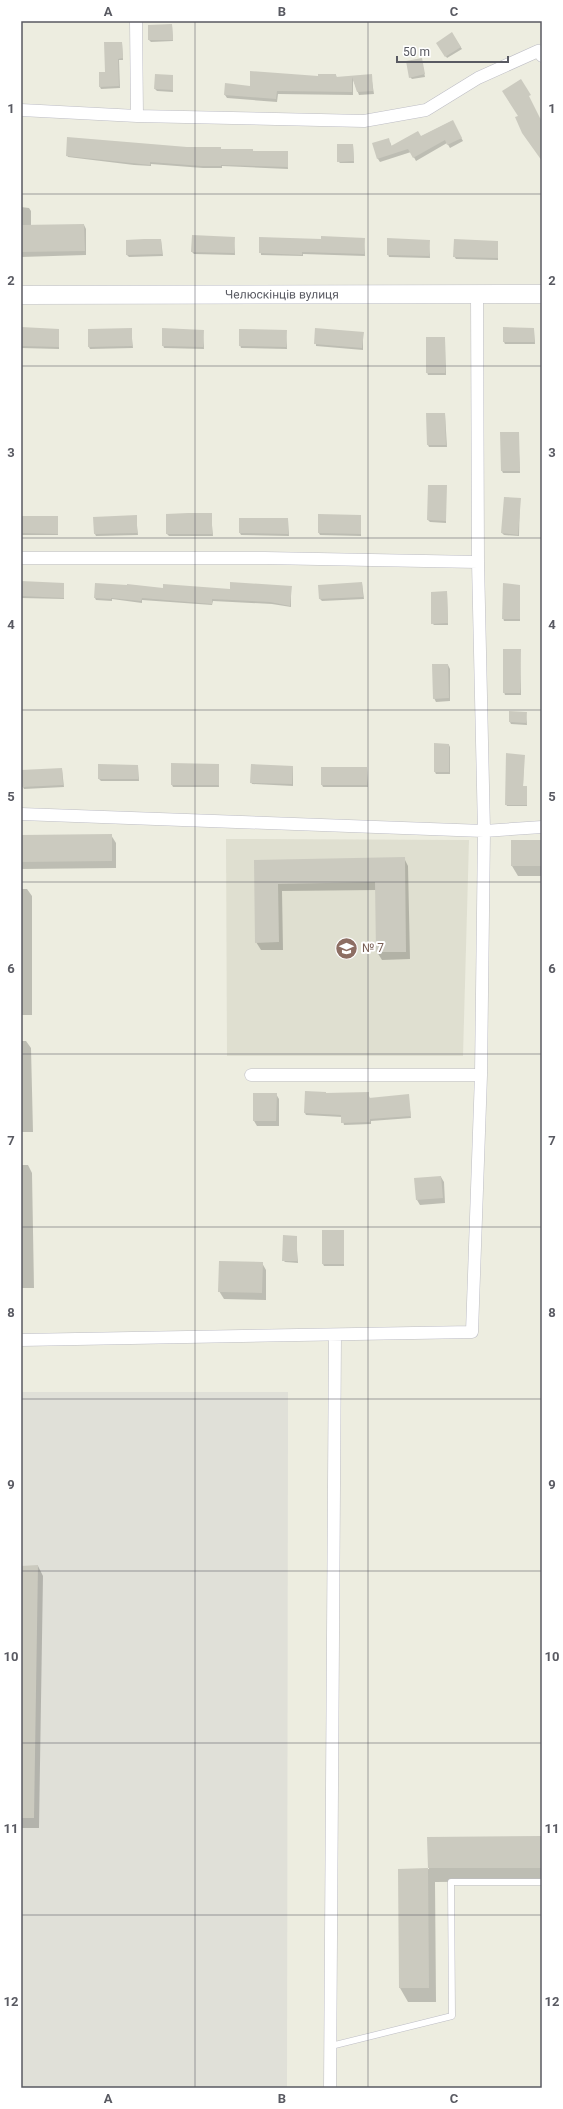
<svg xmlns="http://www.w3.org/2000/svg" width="563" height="2109" viewBox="0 0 563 2109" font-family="Roboto,sans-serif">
<rect width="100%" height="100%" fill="#edede0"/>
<path fill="#e0e0d8" d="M21 1392H288L287 2088H21Z"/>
<path fill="#dfdfd0" d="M226 839 469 840 463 1056H227Z"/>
<path fill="#0003" d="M172 25 173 41 151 42 149 40Z
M452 34 462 49 447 58 438 43Z
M122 43 123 60H119L120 88 101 89 100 87 106 73Z
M422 62 425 77 412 79 410 77Z
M336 75 337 78 371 75 374 94 359 95 353 79V95L278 94 277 102 227 98 225 95 251 87Z
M172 76 173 92 157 91 155 89Z
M452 121 463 141 450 148 447 143 416 161 411 152 380 162 378 159 374 144 390 142 392 147 420 137Z
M353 145 354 163H340L338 161Z
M221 150 287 152 288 169 222 166V168H203L151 164V166L134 165 68 157 67 155Z
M21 207 29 208 31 211V225H84L86 229V255L21 257Z
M234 238 235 255 194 254 192 252Z
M260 238 322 240 364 239 365 256 303 254V256L261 255Z
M161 240 163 256 129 257 127 255V241Z
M429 241 430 258 389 257 388 254Z
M498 242V260L456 259 454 256Z
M21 329 59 330V349L21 348Z
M131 329 133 348 90 349 89 347Z
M316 329 363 333V350L316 346Z
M534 329 535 344H505L504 342Z
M203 331 204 349 164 348 163 345Z
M286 331 287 349 241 348 240 345Z
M445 338 446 375H428L427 372Z
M445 414 447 447H429L428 445Z
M518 433 520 473H503L502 471Z
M446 486V523L430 522 428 520Z
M520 499 519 536 504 535 502 533Z
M211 514 213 536H169L167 534Z
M136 516 138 535 96 536 95 534Z
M361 516V536L320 535 319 533Z
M21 517H57L58 535H21Z
M288 519 289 536 241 535 240 533Z
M21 583 64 584V599L21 598Z
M362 583 364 599 322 601 320 599 319 586Z
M520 586V621H504L503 618Z
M291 587V607L272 604 213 601 212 605 142 600V603L112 599V601L96 600 95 598 164 589 231 590Z
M447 592 448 625H434L432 623Z
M520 650 521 695H505L504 692Z
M448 665 450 669V701L436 702 434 698Z
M526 713 527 725 511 724 510 722Z
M435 744 449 745 450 747V774H436L435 772Z
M524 756 523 787 527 789V806H507L506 804Z
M218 765 219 787H173L172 785Z
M138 766 139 781H101L99 779Z
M293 767V786L252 784 251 782Z
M367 768 368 787H323L322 785Z
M62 769 64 787 24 789 23 787Z
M111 835 116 843V868L21 869V836Z
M512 841H542V876H518L512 866Z
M404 858 408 866 410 959 382 960 377 952 376 890 282 891 283 950H261L256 942 255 861Z
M21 889H27L32 896V1015H21Z
M21 1041H26L31 1048 33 1132H21Z
M368 1093 370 1099 408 1095 411 1118 371 1121V1124L344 1125 342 1117 306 1115 305 1113 326 1094Z
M276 1094 279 1099V1126H257L254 1121Z
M21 1165H28L32 1173 34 1288H21Z
M441 1177 444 1182 445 1203 420 1205 417 1200Z
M344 1231V1266H324L323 1264Z
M296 1237 298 1263 285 1262 283 1260Z
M262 1263 266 1270V1300L224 1299 219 1291Z
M38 1566 43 1576 39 1828H21V1567Z
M542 1837V1881L435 1882 436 2002H408L400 1988 399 1870 429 1869 428 1838Z"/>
<path fill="#cbcabf" d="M172 24 173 40H148V25Z
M452 32 461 47 445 57 436 43Z
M104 42H122L123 58 118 59 119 86 99 87V72H105Z
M422 58 425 74 409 78 406 61Z
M250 71 318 76V74H336V77L372 74 373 91 357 92 352 77V92L277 91 276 99 224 95 225 83 250 86Z
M155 74 173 75V90L154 89Z
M521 79 531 95 529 96 542 122V161L522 133 515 117 518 116 502 91Z
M453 120 462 138 447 145 445 140 413 158 408 149 377 159 372 143 389 138 391 146 418 131 421 136Z
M67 137 187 147H221V149H253V151H288V167L221 165V166H201L150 162V165L66 156Z
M337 144H353L354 161 337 162Z
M84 224 85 251 21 252V225Z
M192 235 235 237 234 253 191 252Z
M321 236 365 238 364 254 302 252V255L259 253V237L321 239Z
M387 238 430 240 429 256 387 255Z
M144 239H161L162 254 126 255V240Z
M454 239 498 241V258L453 257Z
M21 327 59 329V347L21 346Z
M503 327 534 328V342H503Z
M132 328V346L88 347V329Z
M162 328 204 330 203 347 162 346Z
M315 328 364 332 362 348 314 344Z
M239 329 287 330 286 347 239 346Z
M426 337H445V373H426Z
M426 413H445L446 445H427Z
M500 432H519L520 471H501Z
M428 485H447L446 521 427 520Z
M504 497 521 498 518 535 501 533Z
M188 513H212V534H166V514Z
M318 514 361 515V534L318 533Z
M137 515V533L94 534 93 517Z
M21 516H58V534L21 533Z
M239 518H288V534L239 533Z
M21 581 64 583V598L21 596Z
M230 582 292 586 290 606 270 602 212 599V604L142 598 141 601 111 598V599L94 598 95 583 127 585V584L163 588V584L230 589Z
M362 582 363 597 319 599 318 585Z
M503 583 520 585V619H502Z
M447 591 448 623 431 624V592Z
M503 649H521L520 693H503Z
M432 664H448L449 698 433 699Z
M509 711 527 712 526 723 509 722Z
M434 743 449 744V772H434Z
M506 753 525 755 523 786H527V805H505Z
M171 763 219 764V785H171Z
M98 764 138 765V779H98Z
M251 764 293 766 292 784 250 783Z
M321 767H367V785H321Z
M62 768 63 785 22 787 21 770Z
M112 834V861L21 862V835Z
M511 840H542V866H511Z
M405 857 406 952H376L375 882 278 884 279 942 255 943 254 860Z
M305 1091 326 1092V1093L369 1092V1098L409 1094 411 1116 370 1119V1122L341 1123V1115L304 1113Z
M253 1093H277L276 1121H253Z
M441 1176 443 1198 416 1200 414 1178Z
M322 1230H344V1264H322Z
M283 1235 297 1236V1261H282Z
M219 1261 263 1262 262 1293 218 1292Z
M38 1565 34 1818H21V1566Z
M542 1836V1868H428L427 1837Z
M428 1868 429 1988H399L398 1869Z"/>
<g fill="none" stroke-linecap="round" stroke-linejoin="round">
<defs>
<path id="service" d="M331 2046 452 2016 451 1882H542"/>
<path id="minor" d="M136 21 137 116
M21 110 137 116 364 121 426 110 478 78 538 51 542 56
M477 293 478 562 484 831 542 827
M21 558H265L478 562
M21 814 484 831 481 1075 472 1332 21 1340
M251 1075H481
M330 2088 335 1335"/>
<g id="secondary">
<path id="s1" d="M21 295 542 294"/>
</g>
</defs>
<use href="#service" stroke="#bdbdc5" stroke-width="7"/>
<use href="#minor" stroke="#bdbdc5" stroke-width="13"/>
<use href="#secondary" stroke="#bdbec7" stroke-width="19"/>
<use href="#service" stroke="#fff" stroke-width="6"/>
<use href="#minor" stroke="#fff" stroke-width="12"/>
<use href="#secondary" stroke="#fff" stroke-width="18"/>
</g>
<path fill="none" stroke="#595a62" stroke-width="1" stroke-opacity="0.55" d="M195 21V2088M368 21V2088M21 194H542M21 366H542M21 538H542M21 710H542M21 882H542M21 1054H542M21 1227H542M21 1399H542M21 1571H542M21 1743H542M21 1915H542"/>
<defs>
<symbol id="school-disc" viewBox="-11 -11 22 22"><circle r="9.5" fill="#8d6e63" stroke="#fff"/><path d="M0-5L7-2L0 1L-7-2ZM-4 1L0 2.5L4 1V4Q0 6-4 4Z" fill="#fff"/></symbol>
</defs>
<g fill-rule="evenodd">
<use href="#school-disc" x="334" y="936" width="25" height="25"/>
</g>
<g text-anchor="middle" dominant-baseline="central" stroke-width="4" stroke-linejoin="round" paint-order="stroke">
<g font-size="12" fill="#595a62" stroke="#fff">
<text stroke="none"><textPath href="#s1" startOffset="261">Челюскінців вулиця</textPath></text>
</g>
<g font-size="12" fill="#785e54" stroke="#fff" text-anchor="start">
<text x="362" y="948">№ 7</text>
</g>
</g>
<rect width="563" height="2109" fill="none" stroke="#ffffff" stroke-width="44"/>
<path d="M397 56v6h111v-6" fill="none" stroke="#595a62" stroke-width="2"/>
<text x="403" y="56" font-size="12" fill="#595a62" stroke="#ffffff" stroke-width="3" paint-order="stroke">50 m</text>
<rect x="22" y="22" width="519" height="2065" fill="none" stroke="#595a62" stroke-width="1.5"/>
<g font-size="13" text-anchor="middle" font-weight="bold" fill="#595a62">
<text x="108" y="16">A</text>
<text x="282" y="16">B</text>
<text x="454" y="16">C</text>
<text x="11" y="113">1</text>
<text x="552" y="113">1</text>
<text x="11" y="285">2</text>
<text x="552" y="285">2</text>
<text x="11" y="457">3</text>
<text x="552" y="457">3</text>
<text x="11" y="629">4</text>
<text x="552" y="629">4</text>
<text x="11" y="801">5</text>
<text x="552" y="801">5</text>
<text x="11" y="973">6</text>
<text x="552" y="973">6</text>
<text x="11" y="1145">7</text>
<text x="552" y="1145">7</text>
<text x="11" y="1317">8</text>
<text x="552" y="1317">8</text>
<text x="11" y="1489">9</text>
<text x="552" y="1489">9</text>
<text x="11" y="1661">10</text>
<text x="552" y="1661">10</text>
<text x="11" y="1833">11</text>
<text x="552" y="1833">11</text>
<text x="11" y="2006">12</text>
<text x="552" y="2006">12</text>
<text x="108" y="2103">A</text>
<text x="282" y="2103">B</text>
<text x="454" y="2103">C</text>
</g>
</svg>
